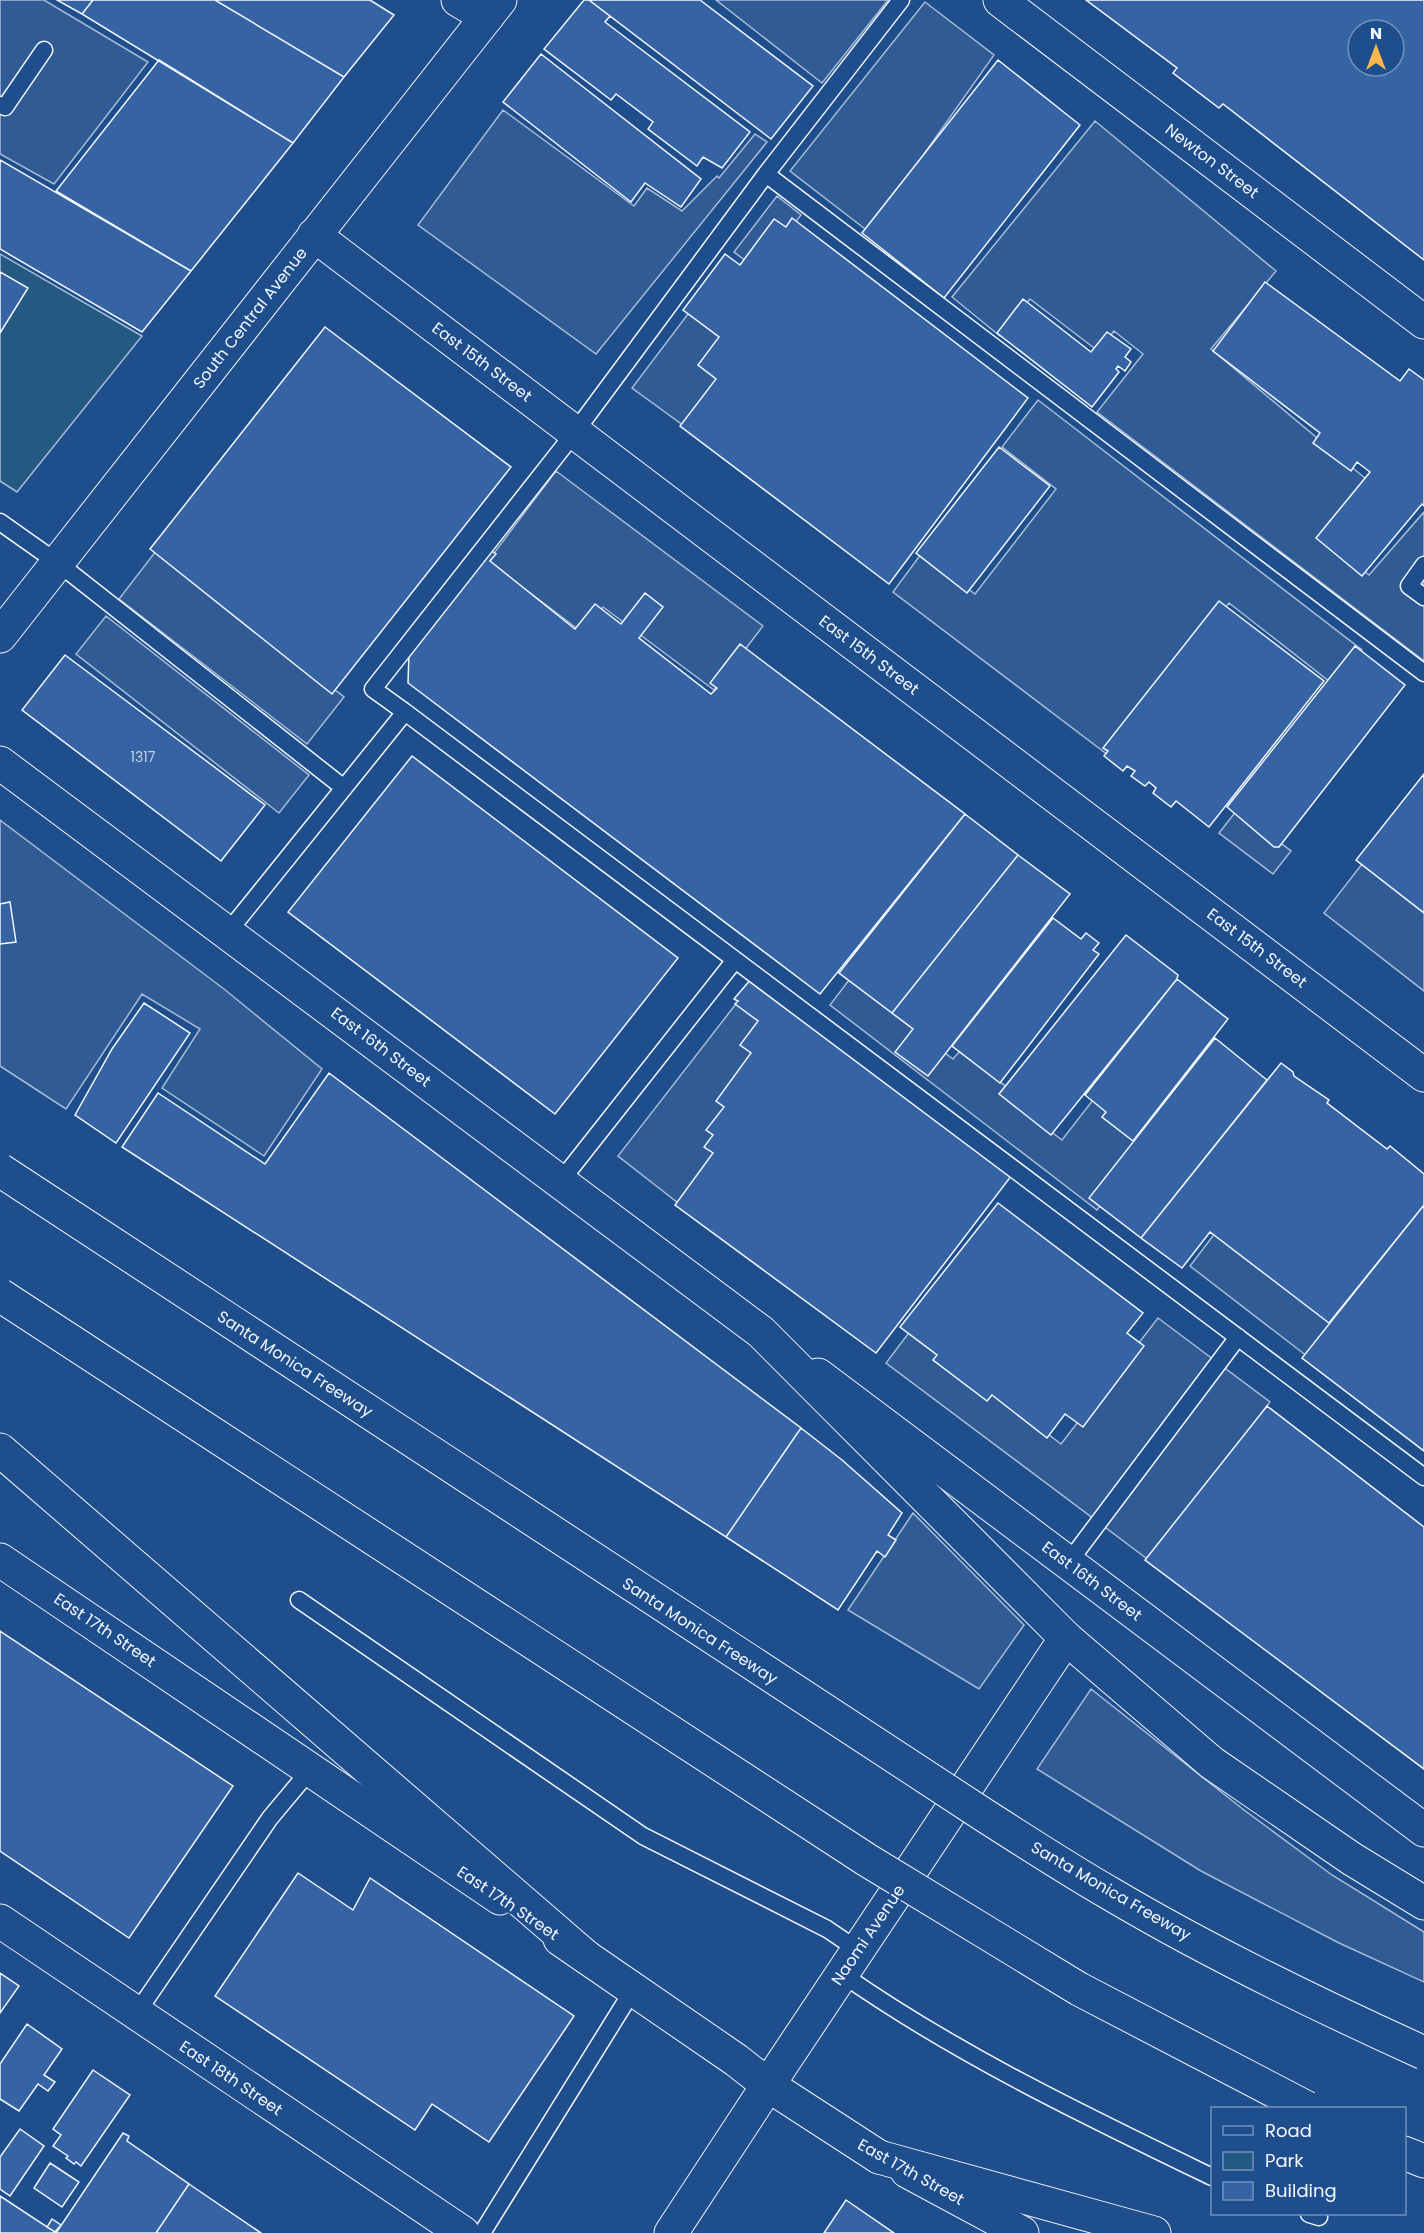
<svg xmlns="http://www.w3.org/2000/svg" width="1424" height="2233" viewBox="0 0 1424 2233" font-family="Poppins,sans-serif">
<rect width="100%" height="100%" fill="#1f4e8c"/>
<path fill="#245a82" stroke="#a8bbd7" stroke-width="1.5" d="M0 254 142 336 17 492 0 481Z"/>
<path fill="#305b95" stroke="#a8bbd7" stroke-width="1.5" d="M0 0H44L148 62 54 184 0 154Z
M716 0H888L822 83Z
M925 2 994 55 869 232 790 171Z
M503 110 634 206 647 188 682 211 717 176 719 178 755 134 767 142 596 354 418 225Z
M1095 121 1276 271 1211 349 1366 479 1320 534 1369 575 1424 512V661L1097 412 1143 354 1114 331 1098 351 1030 299 1000 336 952 297Z
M777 196 801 215 759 271 734 252Z
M691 310 755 358 687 428 632 388Z
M1038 400 1362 650 1334 685 1229 603 1108 755 893 592 921 554 975 594 1056 489 1002 447Z
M556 471 763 626 714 690 603 607 583 633 488 561Z
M156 551 344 697 307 744 119 599Z
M106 616 309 775 279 813 76 654Z
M1237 810 1291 851 1273 874 1219 833Z
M0 820 224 989 322 1069 264 1156 162 1088 200 1029 142 994 66 1109 0 1066Z
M1362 864 1424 912V991L1324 913Z
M849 980 953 1059 960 1051 1013 1092 1008 1099 1062 1140 1093 1100 1149 1143 1097 1210 830 1005Z
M739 1000 804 1050 682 1206 618 1156Z
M1219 1228 1341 1322 1312 1360 1190 1266Z
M1158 1318 1270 1402 1150 1561 886 1363 911 1330 1061 1444Z
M913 1513 1024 1625 979 1689 848 1610Z
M1091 1689 1244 1810 1332 1875 1424 1932V1982L1339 1943 1201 1871 1037 1769Z"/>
<path fill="#3563a3" stroke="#f2f6ff" stroke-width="1.5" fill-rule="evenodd" d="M57 0H93L82 14Z
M93 0H215L344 77 293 143 82 14Z
M215 0H370L394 15 344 77Z
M584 0H589L610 16 605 22 750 132 722 168 703 157 697 166 648 129 653 122 616 94 611 100 544 49Z
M589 0H700L813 86 771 139Z
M1086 0H1424V260L1223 104 1219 108 1173 73 1177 68ZM1358 30H1394V66H1358Z
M541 54 701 179 681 207 645 183 631 202 503 102Z
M159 60 293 143 191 271 56 191Z
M998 60 1080 125 944 298 862 233Z
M0 160 191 271 142 332 0 249Z
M792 218 1028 398 889 584 680 426 716 379 698 365 719 337 683 310 725 254 740 265 774 219 786 227Z
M0 272 28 288 0 333Z
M1265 282 1400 381 1409 369 1424 380V506L1422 504 1362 576 1316 538 1370 472 1357 462 1351 471 1313 443 1320 433 1213 351Z
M1023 299 1091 352 1107 332 1131 349 1125 357 1131 362 1125 371 1118 366 1116 369 1119 372 1092 407 997 333Z
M325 327 511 467 332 694 150 549Z
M999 447 1050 486 967 593 916 553Z
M490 550 496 554 490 561 575 629 595 604 621 624 645 593 663 607 639 638 711 694 717 688 710 683 740 644 965 814 820 994 408 683 409 653Z
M1219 601 1324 681 1209 827 1176 801 1171 807 1153 793 1156 788 1149 782 1145 786 1131 776 1135 771 1127 766 1123 771 1104 756 1108 751 1103 748Z
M1355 646 1405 685 1279 847H1274L1227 807Z
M65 655 265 805 221 861 22 710Z
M412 756 678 958 555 1114 288 912Z
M1424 774V913L1356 860Z
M965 814 1018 855 892 1013 839 973Z
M1018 855 1070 894 928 1076 895 1052 913 1029 892 1013Z
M10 902 16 942 0 944V904Z
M1053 918 1081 939 1086 933 1099 943 1093 950 1099 954 1000 1083 952 1046Z
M1126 935 1178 975 1177 979 1051 1135 999 1094Z
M751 979 1012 1175 876 1353 675 1205 713 1153 704 1147 713 1135 706 1130 724 1107 716 1101 751 1053 740 1045 758 1021 735 1004 738 1001 734 999Z
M1177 979 1228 1019 1133 1141 1102 1117 1106 1112 1085 1095Z
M144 1003 190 1033 116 1143 75 1115 112 1049Z
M1215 1038 1267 1080 1141 1238 1089 1198Z
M1281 1063 1293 1072 1294 1076 1329 1100 1327 1103 1387 1149 1390 1146 1424 1174V1205L1329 1323 1210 1232 1182 1268 1141 1238Z
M329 1073 801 1428 726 1537 122 1147 158 1093 265 1164Z
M998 1203 1143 1313 1127 1333 1144 1346 1083 1427 1065 1414 1047 1438 992 1395 987 1401 933 1360 937 1355 900 1327Z
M1424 1205V1451L1302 1358Z
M1267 1406 1424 1527V1769L1145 1560Z
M801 1428 842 1460 902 1513 888 1535 896 1540 885 1557 877 1551 838 1610 726 1537Z
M0 1631 233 1786 129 1938 0 1851Z
M298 1873 353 1910 370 1878 574 2016 489 2142 432 2104 415 2130 215 1996Z
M0 1973 19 1986 0 2013Z
M27 2024 62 2049 44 2075 55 2082 48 2091 38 2084 19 2111 0 2099V2064Z
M93 2070 130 2095 81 2166 76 2162 74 2164 66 2158 68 2156 53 2146 61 2135 53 2129Z
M20 2129 44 2146 10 2196 0 2189V2157Z
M123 2133 129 2136 127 2141 189 2184 156 2233H56Z
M50 2163 79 2182 62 2207 34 2188Z
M189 2184 261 2233H156Z
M0 2196 55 2232 54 2233H0Z
M846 2200 894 2233H824Z
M52 2219 61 2225 55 2232 47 2227Z"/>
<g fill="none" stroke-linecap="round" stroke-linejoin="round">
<defs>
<path id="service" d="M0 105 5 107 44 50
M766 174 1424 673
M0 522 58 563 344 788
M1424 565 1409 586 1424 597
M405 712 373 689 575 432 766 174 901 0
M228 932 405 712 1424 1477
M560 1182 735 960
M1068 1563 1238 1337
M299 1600 643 1836 827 1929 858 1950
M842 1974C958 2055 1086 2116 1212 2177
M136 2014 270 1818 311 1769
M1309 2214 1319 2217
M482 2233 633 1990"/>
<path id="minor" d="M458 0 487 17
M1000 0 1424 322
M0 1921 463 2233
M671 2233 768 2085"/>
<path id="tertiary" d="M314 235 1424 1075
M818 1375 1424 1830
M907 2171 1022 2233"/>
<path id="secondary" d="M0 636 500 0
M0 763 761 1332 1066 1638 768 2085
M0 1560 500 1898
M560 1939 736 2060 768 2085 879 2157"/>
<path id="motorway" d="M0 1450 585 1956
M1066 1638 1212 1763 1352 1859 1424 1903
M1404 2153 1424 2161
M879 2157 1154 2233"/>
</defs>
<use href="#service" stroke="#f2f6ff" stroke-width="19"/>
<use href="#minor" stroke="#f2f6ff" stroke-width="35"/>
<use href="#tertiary" stroke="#f2f6ff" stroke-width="35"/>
<use href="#secondary" stroke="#f2f6ff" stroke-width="35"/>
<use href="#motorway" stroke="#f2f6ff" stroke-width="35"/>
<use href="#service" stroke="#1f4e8c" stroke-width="16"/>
<use href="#minor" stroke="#1f4e8c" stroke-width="33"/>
<use href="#tertiary" stroke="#1f4e8c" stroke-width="33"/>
<use href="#secondary" stroke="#1f4e8c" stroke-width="33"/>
<use href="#motorway" stroke="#1f4e8c" stroke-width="33"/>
<defs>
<path id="motorway-bridge" d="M0 1170 987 1817C1028 1843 1069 1870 1111 1894 1212 1954 1318 2005 1424 2053
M0 1295 867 1860 1079 1989 1307 2108"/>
</defs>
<use href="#motorway-bridge" stroke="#f2f6ff" stroke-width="35" stroke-linecap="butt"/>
<use href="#motorway-bridge" stroke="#1f4e8c" stroke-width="33"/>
</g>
<g text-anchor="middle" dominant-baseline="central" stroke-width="4.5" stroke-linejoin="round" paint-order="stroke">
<g font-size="14" fill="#c3d1e8">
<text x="143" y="757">1317</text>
</g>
<g font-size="16" fill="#f2f6ff" stroke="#1f4e8c">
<text transform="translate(1212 161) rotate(37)">Newton Street</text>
<text transform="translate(250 318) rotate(-52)">South Central Avenue</text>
<text transform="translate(482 362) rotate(37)">East 15th Street</text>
<text transform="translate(869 655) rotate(37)">East 15th Street</text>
<text transform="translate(1257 948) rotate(37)">East 15th Street</text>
<text transform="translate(381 1047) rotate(37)">East 16th Street</text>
<text transform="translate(295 1364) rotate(33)">Santa Monica Freeway</text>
<text transform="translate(1092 1581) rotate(37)">East 16th Street</text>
<text transform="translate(105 1630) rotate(34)">East 17th Street</text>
<text transform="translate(700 1631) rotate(33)">Santa Monica Freeway</text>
<text transform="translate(1111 1891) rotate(30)">Santa Monica Freeway</text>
<text transform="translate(508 1903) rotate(34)">East 17th Street</text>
<text transform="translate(868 1935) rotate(-56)">Naomi Avenue</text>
<text transform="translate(231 2078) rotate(34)">East 18th Street</text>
<text transform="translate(911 2172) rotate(29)">East 17th Street</text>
</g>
</g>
<rect x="1211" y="2107" width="195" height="108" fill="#1f4e8c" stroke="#7391ba" stroke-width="1.5"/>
<rect x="1223" y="2126" width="30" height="9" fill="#1f4e8c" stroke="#7391ba" stroke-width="1.5"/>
<text x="1265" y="2137" font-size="18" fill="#f2f6ff">Road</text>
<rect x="1223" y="2152" width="30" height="18" fill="#245a82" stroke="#7391ba" stroke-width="1.5"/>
<text x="1265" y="2167" font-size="18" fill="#f2f6ff">Park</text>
<rect x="1223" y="2182" width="30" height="18" fill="#3563a3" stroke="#7391ba" stroke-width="1.5"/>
<text x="1265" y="2197" font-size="18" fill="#f2f6ff">Building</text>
<g transform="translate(1376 48)"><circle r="28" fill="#1f4e8c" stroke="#7391ba" stroke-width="1.5"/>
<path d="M0-4.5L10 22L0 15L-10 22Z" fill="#ffb74d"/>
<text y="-9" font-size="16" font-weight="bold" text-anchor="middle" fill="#f2f6ff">N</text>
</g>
</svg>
